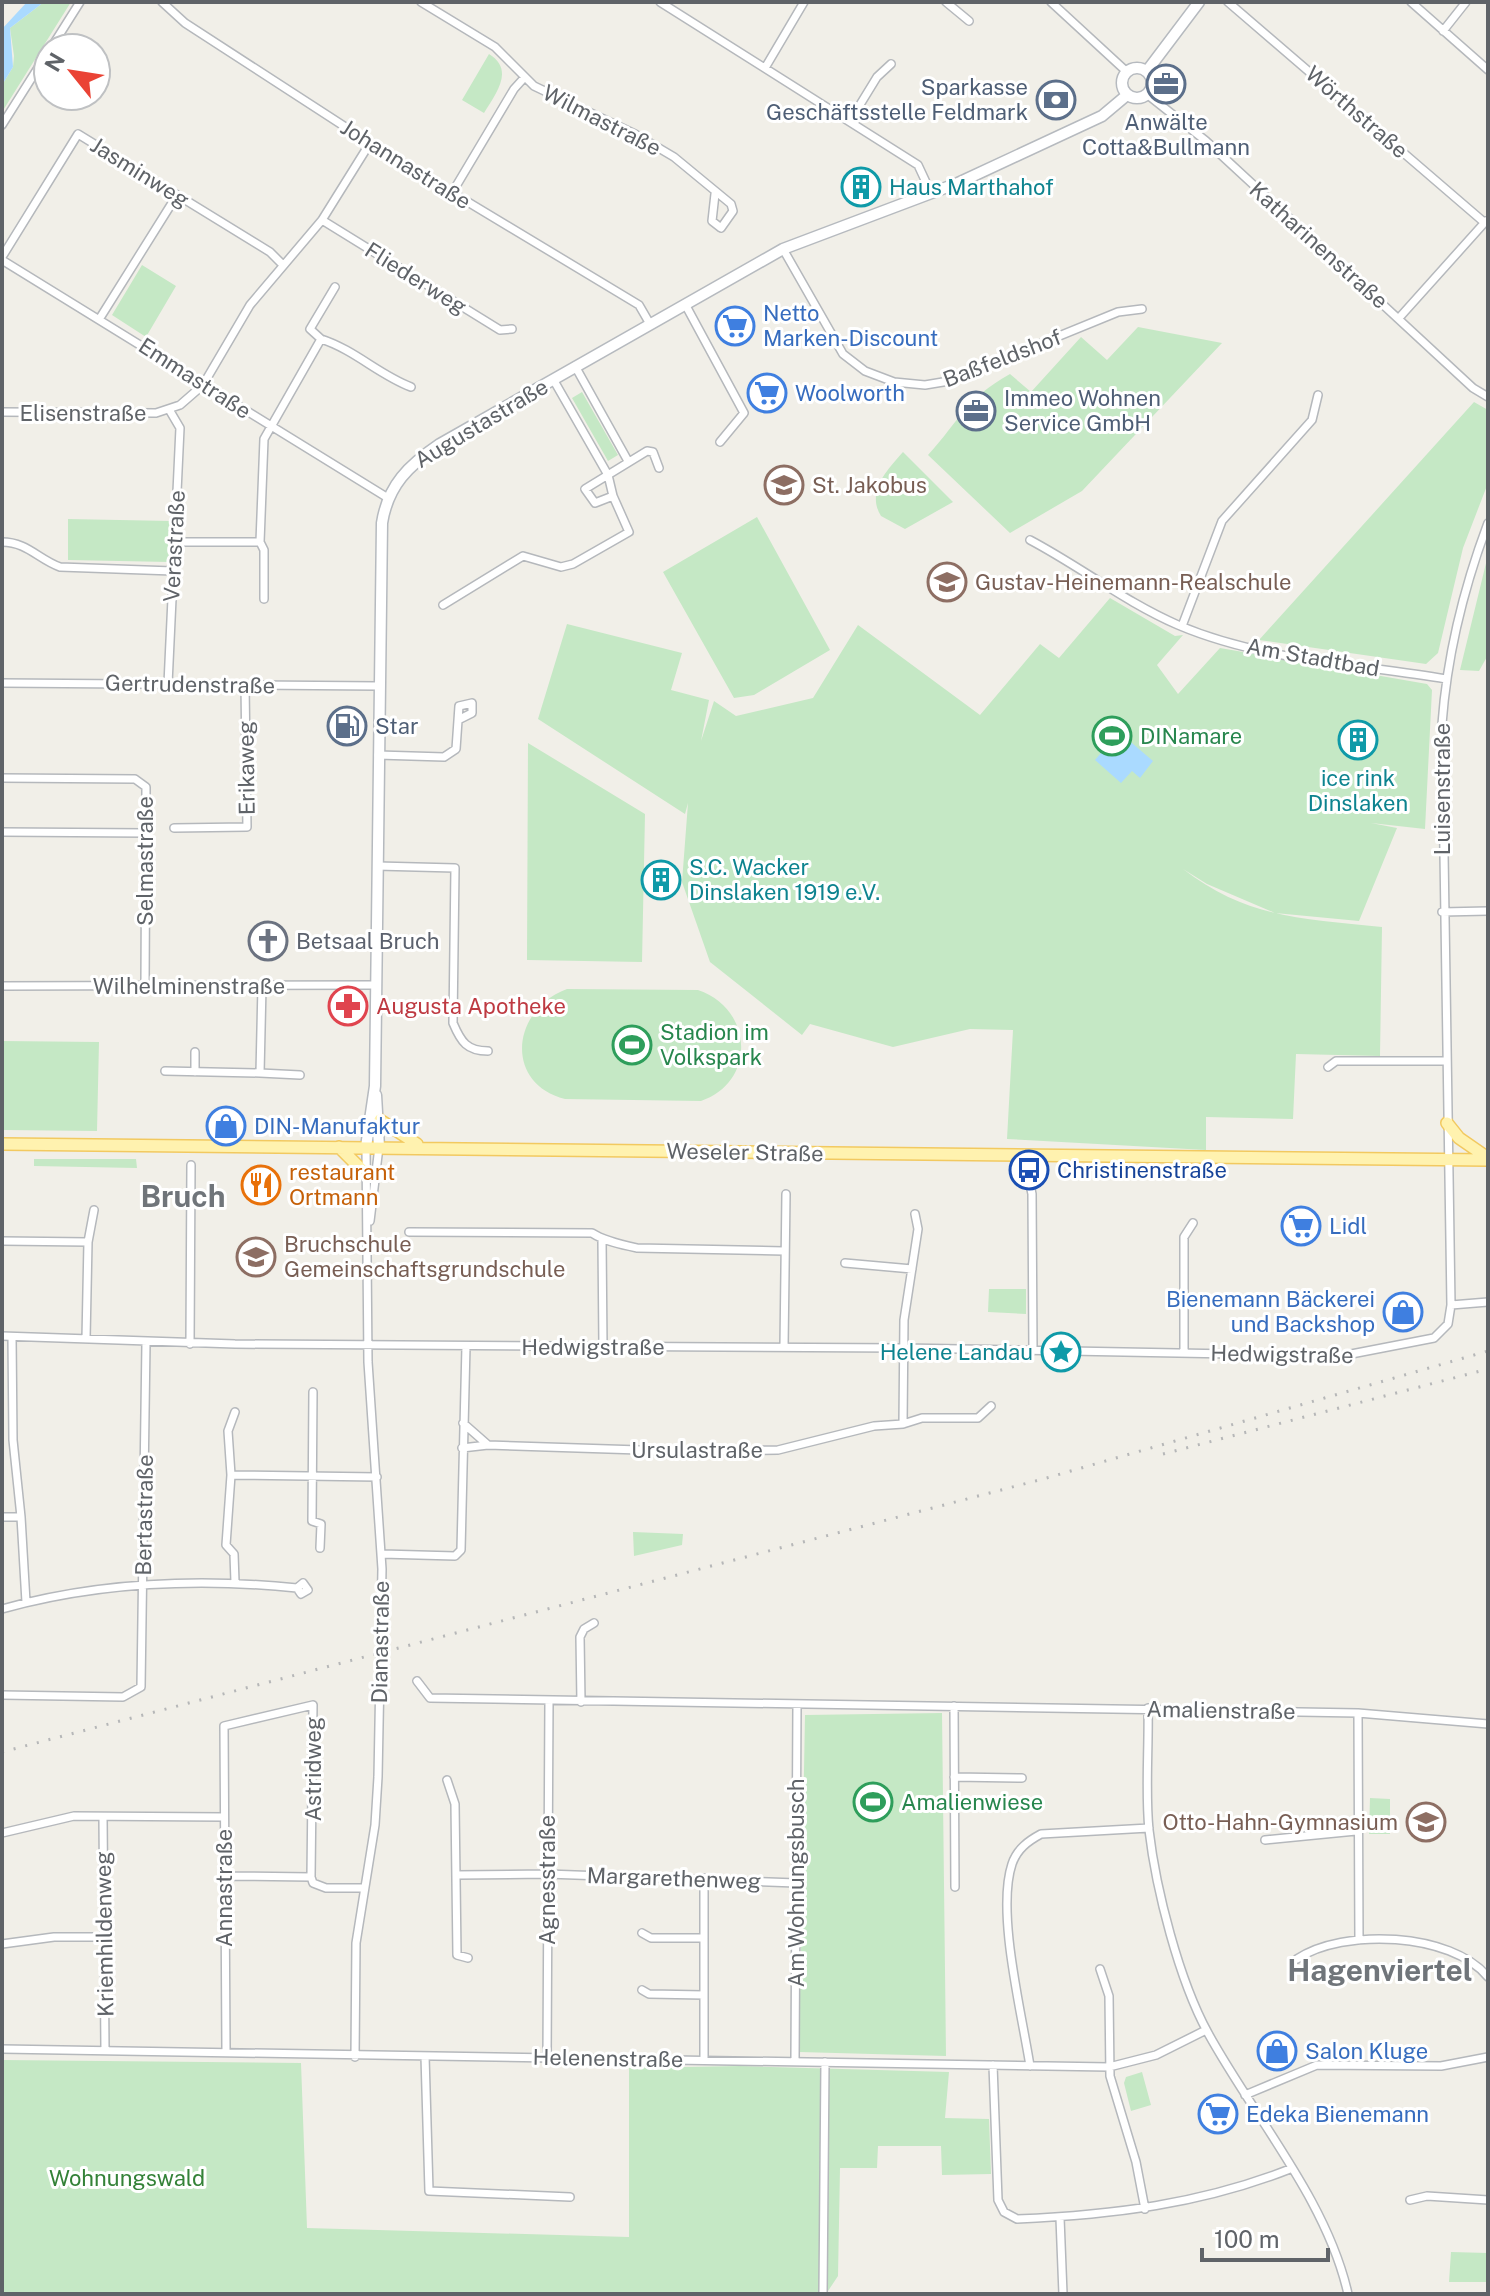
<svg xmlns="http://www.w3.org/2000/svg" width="1490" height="2296" viewBox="0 0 1490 2296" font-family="'Public Sans',sans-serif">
<rect width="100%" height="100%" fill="#f1efe8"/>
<path fill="#c5e8c5" d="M44 2H71L2 112V85L13 67 14 56 10 28Z
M489 54C515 70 496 93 484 113L462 100Z
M142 265 176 286 146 337 112 315Z
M1138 327 1222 343 1082 491 1010 533 928 455C961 419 964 400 1010 374L1031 392 1081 337 1107 360Z
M582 392 618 455 608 461 572 398Z
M1474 402 1488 410V483L1463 548 1438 653 1426 664 1259 640Z
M903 452 953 502 905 529 881 516C866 492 887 470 903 452Z
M757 517 830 650 754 695 734 698 663 572Z
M68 519 171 521 170 562 68 560Z
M1488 555V655L1479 671 1460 670Z
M1110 598 1175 636 1183 635 1157 665 1178 694 1220 648 1427 684 1432 690 1425 829 1371 823 1397 828 1359 921 1275 913 1207 884 1183 869C1248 919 1305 919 1382 927L1380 1056 1296 1054 1293 1119 1206 1117V1150L1007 1139 1013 1030 970 1029 893 1047 810 1024 802 1035 710 962 682 882 688 803 685 814 538 719 567 624 682 653 671 690 709 700 701 741 714 701 736 716 813 698 858 625 980 715 1040 644 1059 658Z
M528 743 645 814 642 962 527 960Z
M567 989 698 990C753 1008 757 1082 701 1101L565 1099C503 1083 512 1009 567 989Z
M2 1041 99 1042 97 1131 4 1130Z
M34 1159H136L137 1168 34 1166Z
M989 1289H1026V1314L988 1312Z
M633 1532 683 1534 682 1545 634 1556Z
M942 1713 946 2056 799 2052 805 1715Z
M1370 1798 1390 1799V1834H1369Z
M2 2060 301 2063 307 2228 629 2237V2068L740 2066 949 2072 945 2118 989 2119 991 2174 942 2175 941 2146H878L877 2168H840L838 2276 826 2294H2Z
M1142 2072 1151 2105 1131 2111 1124 2083 1126 2077Z
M1451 2252 1488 2253V2282H1449Z"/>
<path fill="#aadaff" d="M27 2H44L10 28 13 67 2 85V29Z
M1126 738 1153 761 1140 778 1132 771 1121 783 1095 760 1106 747 1113 752Z"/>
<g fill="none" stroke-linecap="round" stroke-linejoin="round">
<defs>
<path id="minor" d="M162 2 185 23 370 143 639 305 650 324
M421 2 495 47 534 86 635 134 674 157 731 204 733 211 721 228 712 221 715 194
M660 2 918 165 931 193
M946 2 969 21
M1051 2 1127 72
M1228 2 1485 223
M1411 2 1488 70
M1443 31 1466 2
M51 48 80 2
M765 68 804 2
M1148 95 1206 141 1473 388 1488 397
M850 121 877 77 891 64
M2 125 48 52
M452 193 514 89 524 78
M322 220 500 330 512 329
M783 249 843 354 865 371 894 382 925 385 949 381 1118 312 1142 309
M2 257 78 134 270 252 282 264
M2 260 388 498
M685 304 744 413 720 442
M100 318 177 195
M1399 318 1486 221
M321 339 310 329 335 287
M575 366 628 461
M2 412 156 413 180 405 203 385 250 305 322 220 370 143
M613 496 595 503 585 489 647 451 653 452 659 468
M1030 540C1081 567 1125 602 1178 625 1263 661 1357 664 1446 679
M2 542C27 542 38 559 60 567L173 571
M175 542H260L264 439 321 339C355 350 379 375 411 387
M260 542 264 550V599
M443 605 523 556 561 567 573 564 629 532 613 496 608 475 553 379
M1182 626 1222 521 1312 420 1318 395
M2 683 378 686
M168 684 180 428 170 411
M378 755 444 757 456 749 459 706 472 703V713L460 719
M2 778 135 779 146 787 145 986
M174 828 247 827 245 685
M2 832 146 833
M377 866 455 868 453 1023C461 1042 467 1051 488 1051
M1442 912 1488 911
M2 986 376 985
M262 986 260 1073 300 1075
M195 1052V1072
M1328 1067 1336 1061H1445
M165 1071 260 1073
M1029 1180 1032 1194 1033 1351
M370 1221 379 1147
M409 1232 592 1233C604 1241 623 1245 637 1248L784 1251
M602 1240 603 1346
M2 1241 88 1242 86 1339
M88 1242 94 1210
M845 1263 912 1269
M1451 1305 1488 1302
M2 1336 235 1344 903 1348 1341 1356 1434 1338 1448 1324 1451 1305 1442 724C1447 656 1464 587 1488 523
M190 1344 191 1165
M784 1347 786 1194
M1184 1353V1237L1193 1223
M313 1392 312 1521 321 1524 320 1548
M463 1423 488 1445
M903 1424 904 1320 918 1229 915 1214
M462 1448 488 1445 670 1451 778 1450 874 1426 903 1424 922 1418H978L991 1406
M231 1475 377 1477
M2 1517H21L13 1440 12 1337
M21 1517 26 1602
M382 1554 455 1556 461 1550 466 1346
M235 1582 234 1554 226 1545 231 1475 228 1431 235 1412
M2 1609C99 1582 197 1578 297 1588L303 1583 308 1590 301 1594 297 1588
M417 1681 430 1698 1358 1713 1488 1724
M2 1695 123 1697 141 1687 146 1343
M581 1702 580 1637 584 1629 594 1623
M954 1706 955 1887
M1148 1708C1149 1748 1145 1790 1149 1830 1156 1890 1179 1980 1208 2033 1254 2117 1327 2200 1348 2294
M1358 1713 1359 1940
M954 1777 1022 1778
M447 1780 455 1804 457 1955 468 1958
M103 1817 105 2050
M2 1833 74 1816 224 1817
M1265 1840 1356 1831
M457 1875 547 1874 796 1883
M224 1876 311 1877
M642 1933 651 1938H704
M2 1944 54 1937H104
M1297 1959C1343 1928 1451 1932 1488 1977
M1100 1969 1109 1996 1110 2076 1136 2162 1145 2209
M642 1990 649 1994 704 1995
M2 2049 1109 2067 1156 2055 1206 2030
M226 2050 224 1726 313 1705 311 1877 313 1883 326 1888H364
M425 2056 429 2191 570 2197
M355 2057 356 1943 375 1825 378 1777 382 1569 368 1362 366 1147
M547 2058 549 1701
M704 2059V1878
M795 2061 797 1705
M993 2065 998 2200 1004 2212 1017 2219C1112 2215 1201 2204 1290 2169
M1030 2066C1022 2014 996 1912 1012 1864 1017 1849 1028 1841 1041 1834L1149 1828
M1245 2095 1317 2065 1441 2066 1488 2057
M1410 2200 1427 2196 1488 2200
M1060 2218 1063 2294
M823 2294 825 2062"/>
<path id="secondary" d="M1122 83a15 15 0 1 1 30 0a15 15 0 1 1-30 0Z
M1147 71 1199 2
M376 1095 379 1147
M366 1147 375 1086 382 523C388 485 409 465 440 444L783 249 958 183 1102 116 1127 95"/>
<path id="primary" d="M380 1120 417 1144
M1447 1123 1459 1138 1488 1158
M2 1144 1488 1160
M339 1147 367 1175"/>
</defs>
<use href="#minor" stroke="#b5b8bc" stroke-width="10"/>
<use href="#secondary" stroke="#b6babf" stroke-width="13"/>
<use href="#primary" stroke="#f2c960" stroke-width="14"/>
<use href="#minor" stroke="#fff" stroke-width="7"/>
<use href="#secondary" stroke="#fff" stroke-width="10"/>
<use href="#primary" stroke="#fff2af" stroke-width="11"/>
<path stroke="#b6b7b8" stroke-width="3" stroke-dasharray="2 10" stroke-linecap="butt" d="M1163 1454 1488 1369
M2 1752 1043 1479 1488 1351"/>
</g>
<defs>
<symbol id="office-ring" viewBox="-11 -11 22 22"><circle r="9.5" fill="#fff" stroke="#5c6f8a" stroke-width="1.5"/><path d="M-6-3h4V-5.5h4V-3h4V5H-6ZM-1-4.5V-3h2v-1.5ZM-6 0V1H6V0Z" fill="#5c6f8a"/></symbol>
<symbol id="bank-ring" viewBox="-11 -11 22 22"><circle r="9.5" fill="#fff" stroke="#5c6f8a" stroke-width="1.5"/><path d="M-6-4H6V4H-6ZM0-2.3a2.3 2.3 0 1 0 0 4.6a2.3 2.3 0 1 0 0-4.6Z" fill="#5c6f8a"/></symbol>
<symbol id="building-ring" viewBox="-11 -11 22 22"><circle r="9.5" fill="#fff" stroke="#0f9aa8" stroke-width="1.5"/><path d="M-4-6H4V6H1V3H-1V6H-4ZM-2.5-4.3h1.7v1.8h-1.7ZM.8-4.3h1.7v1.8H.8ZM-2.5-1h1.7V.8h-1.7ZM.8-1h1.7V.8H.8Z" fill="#0f9aa8"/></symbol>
<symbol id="supermarket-ring" viewBox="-11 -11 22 22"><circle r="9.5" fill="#fff" stroke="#3f7fe0" stroke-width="1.5"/><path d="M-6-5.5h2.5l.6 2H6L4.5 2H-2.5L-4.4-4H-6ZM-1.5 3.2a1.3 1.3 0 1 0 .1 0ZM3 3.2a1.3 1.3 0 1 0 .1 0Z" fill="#3f7fe0"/></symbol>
<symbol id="school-ring" viewBox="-11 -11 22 22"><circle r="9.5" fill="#fff" stroke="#8d6e63" stroke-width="1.5"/><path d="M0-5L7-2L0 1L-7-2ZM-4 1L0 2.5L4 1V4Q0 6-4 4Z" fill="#8d6e63"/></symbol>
<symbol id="fuel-ring" viewBox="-11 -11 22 22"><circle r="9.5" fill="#fff" stroke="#5c6f8a" stroke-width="1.5"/><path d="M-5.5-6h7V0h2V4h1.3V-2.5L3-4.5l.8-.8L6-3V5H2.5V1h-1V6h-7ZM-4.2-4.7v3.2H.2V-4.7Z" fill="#5c6f8a"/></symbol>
<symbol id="stadium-ring" viewBox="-11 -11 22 22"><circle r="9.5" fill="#fff" stroke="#2e9e5b" stroke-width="1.5"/><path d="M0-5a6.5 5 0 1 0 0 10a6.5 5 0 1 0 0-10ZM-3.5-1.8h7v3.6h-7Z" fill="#2e9e5b"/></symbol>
<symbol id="church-ring" viewBox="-11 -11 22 22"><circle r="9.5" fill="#fff" stroke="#6b7280" stroke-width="1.5"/><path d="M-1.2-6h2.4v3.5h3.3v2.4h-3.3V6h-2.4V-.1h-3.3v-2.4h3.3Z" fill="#6b7280"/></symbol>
<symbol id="pharmacy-ring" viewBox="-11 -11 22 22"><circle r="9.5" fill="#fff" stroke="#e0444e" stroke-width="1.5"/><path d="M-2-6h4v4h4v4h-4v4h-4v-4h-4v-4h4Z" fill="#e0444e"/></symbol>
<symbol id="shop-ring" viewBox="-11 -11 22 22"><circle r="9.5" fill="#fff" stroke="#3f7fe0" stroke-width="1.5"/><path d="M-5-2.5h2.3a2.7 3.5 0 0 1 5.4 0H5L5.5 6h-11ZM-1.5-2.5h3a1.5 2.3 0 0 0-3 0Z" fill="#3f7fe0"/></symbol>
<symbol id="bus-ring" viewBox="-11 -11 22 22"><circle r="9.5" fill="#fff" stroke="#1a4fb4" stroke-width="1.5"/><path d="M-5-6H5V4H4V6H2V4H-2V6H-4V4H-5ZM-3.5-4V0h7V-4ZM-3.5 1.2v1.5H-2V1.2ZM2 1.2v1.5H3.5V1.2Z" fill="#1a4fb4"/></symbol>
<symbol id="restaurant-ring" viewBox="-11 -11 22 22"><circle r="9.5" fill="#fff" stroke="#e8710a" stroke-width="1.5"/><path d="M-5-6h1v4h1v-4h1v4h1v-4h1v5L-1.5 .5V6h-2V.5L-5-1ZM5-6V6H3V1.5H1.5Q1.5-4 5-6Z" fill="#e8710a"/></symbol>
<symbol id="sight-ring" viewBox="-11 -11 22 22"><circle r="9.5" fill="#fff" stroke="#0f9aa8" stroke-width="1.5"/><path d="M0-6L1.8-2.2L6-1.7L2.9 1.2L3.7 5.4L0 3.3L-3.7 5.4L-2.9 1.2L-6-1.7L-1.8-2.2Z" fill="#0f9aa8"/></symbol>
</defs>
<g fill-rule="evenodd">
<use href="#office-ring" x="1144" y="62" width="44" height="44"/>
<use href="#bank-ring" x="1034" y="78" width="44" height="44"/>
<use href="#building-ring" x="839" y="165" width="44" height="44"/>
<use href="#supermarket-ring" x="713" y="304" width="44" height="44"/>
<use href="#supermarket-ring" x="745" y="371" width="44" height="44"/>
<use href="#office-ring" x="954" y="389" width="44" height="44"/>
<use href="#school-ring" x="762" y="463" width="44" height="44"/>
<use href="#school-ring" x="925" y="560" width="44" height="44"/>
<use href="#fuel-ring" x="325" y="704" width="44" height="44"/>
<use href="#stadium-ring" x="1090" y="714" width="44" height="44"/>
<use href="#building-ring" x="1336" y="718" width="44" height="44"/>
<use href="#building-ring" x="639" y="858" width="44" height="44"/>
<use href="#church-ring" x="246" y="919" width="44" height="44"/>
<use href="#pharmacy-ring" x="326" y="984" width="44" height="44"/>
<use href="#stadium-ring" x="610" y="1023" width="44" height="44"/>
<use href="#shop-ring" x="204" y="1104" width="44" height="44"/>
<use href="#bus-ring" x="1007" y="1148" width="44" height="44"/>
<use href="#restaurant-ring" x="239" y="1163" width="44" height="44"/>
<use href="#supermarket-ring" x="1279" y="1204" width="44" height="44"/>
<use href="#school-ring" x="234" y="1235" width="44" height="44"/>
<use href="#shop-ring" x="1381" y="1290" width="44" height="44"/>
<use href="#sight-ring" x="1039" y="1330" width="44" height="44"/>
<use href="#stadium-ring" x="851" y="1780" width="44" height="44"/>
<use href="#school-ring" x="1404" y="1800" width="44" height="44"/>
<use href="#shop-ring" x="1255" y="2029" width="44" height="44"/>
<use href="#supermarket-ring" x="1196" y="2092" width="44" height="44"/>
</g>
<g text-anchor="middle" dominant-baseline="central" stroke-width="6" stroke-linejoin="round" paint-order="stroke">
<g font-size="22" fill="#4e5e75" stroke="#fff" text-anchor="start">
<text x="1028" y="87" text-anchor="end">Sparkasse<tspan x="1028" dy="25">Geschäftsstelle Feldmark</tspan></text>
<text x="1166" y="122" text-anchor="middle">Anwälte<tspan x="1166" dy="25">Cotta&amp;Bullmann</tspan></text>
<text x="1004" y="398">Immeo Wohnen<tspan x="1004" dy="25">Service GmbH</tspan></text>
<text x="375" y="726">Star</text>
</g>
<g font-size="22" fill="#5f6368" stroke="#fff">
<text transform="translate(1357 112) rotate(41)">Wörthstraße</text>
<text transform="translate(602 120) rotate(27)">Wilmastraße</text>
<text transform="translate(406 164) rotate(32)">Johannastraße</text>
<text transform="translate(140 172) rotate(32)">Jasminweg</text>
<text transform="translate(1319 245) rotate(42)">Katharinenstraße</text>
<text transform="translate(416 278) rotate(32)">Fliederweg</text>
<text transform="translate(1002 358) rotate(-21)">Baßfeldshof</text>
<text transform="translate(195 378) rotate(33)">Emmastraße</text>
<text x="83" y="413">Elisenstraße</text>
<text transform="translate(481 423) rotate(-31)">Augustastraße</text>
<text transform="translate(174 546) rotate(-87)">Verastraße</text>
<text transform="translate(1313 657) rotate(10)">Am Stadtbad</text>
<text transform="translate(190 684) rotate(1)">Gertrudenstraße</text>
<text transform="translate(246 768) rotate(-91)">Erikaweg</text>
<text transform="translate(1442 789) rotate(-90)">Luisenstraße</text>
<text transform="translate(145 861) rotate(-90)">Selmastraße</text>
<text x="189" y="986">Wilhelminenstraße</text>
<text transform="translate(745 1152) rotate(1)">Weseler Straße</text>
<text x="593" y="1347">Hedwigstraße</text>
<text transform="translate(1282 1354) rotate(1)">Hedwigstraße</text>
<text x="697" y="1450">Ursulastraße</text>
<text transform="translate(144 1515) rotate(-89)">Bertastraße</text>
<text transform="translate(380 1642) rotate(-89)">Dianastraße</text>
<text transform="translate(1221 1710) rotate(1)">Amalienstraße</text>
<text transform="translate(313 1769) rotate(-90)">Astridweg</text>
<text transform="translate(674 1878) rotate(2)">Margarethenweg</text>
<text transform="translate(547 1880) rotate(-90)">Agnesstraße</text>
<text transform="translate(796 1883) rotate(-90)">Am Wohnungsbusch</text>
<text transform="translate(224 1888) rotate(-90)">Annastraße</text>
<text transform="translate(104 1934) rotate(-91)">Kriemhildenweg</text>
<text transform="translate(608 2058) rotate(1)">Helenenstraße</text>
</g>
<g font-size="22" fill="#0d838f" stroke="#fff" text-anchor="start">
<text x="889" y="187">Haus Marthahof</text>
<text x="1358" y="778" text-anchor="middle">ice rink<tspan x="1358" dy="25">Dinslaken</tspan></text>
<text x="689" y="867">S.C. Wacker<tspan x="689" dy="25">Dinslaken 1919 e.V.</tspan></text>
<text x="1033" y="1352" text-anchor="end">Helene Landau</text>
</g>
<g font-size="22" fill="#366cbe" stroke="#fff" text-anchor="start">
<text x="763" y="313">Netto<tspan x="763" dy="25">Marken-Discount</tspan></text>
<text x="795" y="393">Woolworth</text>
<text x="254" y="1126">DIN-Manufaktur</text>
<text x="1329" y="1226">Lidl</text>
<text x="1375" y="1299" text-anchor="end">Bienemann Bäckerei<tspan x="1375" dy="25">und Backshop</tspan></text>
<text x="1305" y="2051">Salon Kluge</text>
<text x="1246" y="2114">Edeka Bienemann</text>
</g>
<g font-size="22" fill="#785e54" stroke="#fff" text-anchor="start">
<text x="812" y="485">St. Jakobus</text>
<text x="975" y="582">Gustav-Heinemann-Realschule</text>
<text x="284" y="1244">Bruchschule<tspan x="284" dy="25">Gemeinschaftsgrundschule</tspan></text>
<text x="1398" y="1822" text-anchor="end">Otto-Hahn-Gymnasium</text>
</g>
<g font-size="22" fill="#27864d" stroke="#fff" text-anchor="start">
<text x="1140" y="736">DINamare</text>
<text x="660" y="1032">Stadion im<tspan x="660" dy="25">Volkspark</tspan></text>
<text x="901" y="1802">Amalienwiese</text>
</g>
<g font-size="22" fill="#5b616d" stroke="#fff" text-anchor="start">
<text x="296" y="941">Betsaal Bruch</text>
</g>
<g font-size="22" fill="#be3a42" stroke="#fff" text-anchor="start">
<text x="376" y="1006">Augusta Apotheke</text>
</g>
<g font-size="22" fill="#164399" stroke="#fff" text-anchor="start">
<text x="1057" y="1170">Christinenstraße</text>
</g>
<g font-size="22" fill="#c56008" stroke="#fff" text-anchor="start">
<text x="289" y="1172">restaurant<tspan x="289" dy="25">Ortmann</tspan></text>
</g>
<g font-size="22" fill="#348238" stroke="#fff">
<text x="127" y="2178">Wohnungswald</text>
</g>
<g font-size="30" font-weight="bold" fill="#70757a" stroke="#fff">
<text x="183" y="1196">Bruch</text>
<text x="1380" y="1970">Hagenviertel</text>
</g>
</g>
<rect width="1490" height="2296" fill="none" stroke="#5f6368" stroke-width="8"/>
<g transform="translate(72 72) rotate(300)"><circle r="38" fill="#ffffff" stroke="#bfc1c3" stroke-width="2"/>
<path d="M0-6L14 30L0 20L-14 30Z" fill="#ea4335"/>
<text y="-12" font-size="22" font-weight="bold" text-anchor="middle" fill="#5f6368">N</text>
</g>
<path d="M1202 2248v12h126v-12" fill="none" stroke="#5f6368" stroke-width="4"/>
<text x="1214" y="2248" font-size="24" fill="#5f6368" stroke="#ffffff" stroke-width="6" paint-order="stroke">100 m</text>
</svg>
